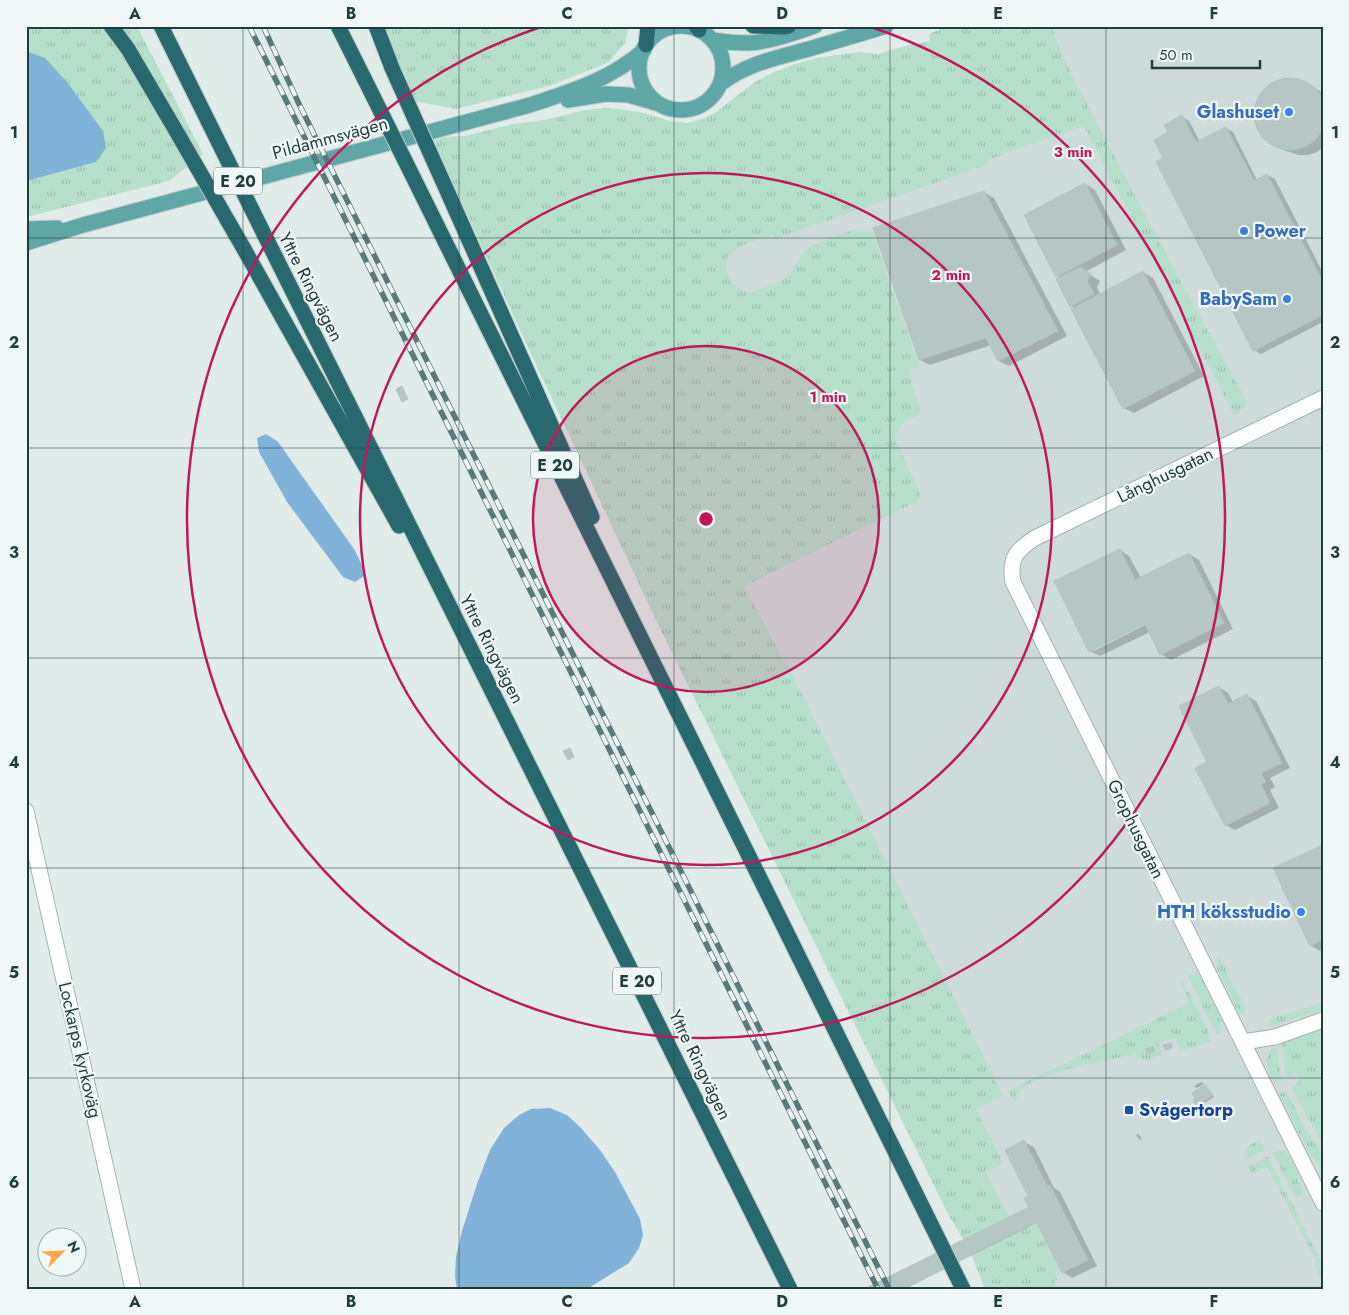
<svg xmlns="http://www.w3.org/2000/svg" width="1349" height="1315" viewBox="0 0 1349 1315" font-family="Jost,sans-serif">
<defs>
<pattern id="grass-tufts" width="24" height="20" patternUnits="userSpaceOnUse" patternTransform="scale(1.25)"><rect width="24" height="20" fill="#b6e0cc"/><path d="M3 7l-1-3M5 7V3M7 7l1-3M15 17l-1-3M17 17v-4M19 17l1-3" fill="none" stroke="#9cc1b0"/></pattern>
</defs>
<rect width="100%" height="100%" fill="#dfecea"/>
<path fill="#cddcda" d="M958 26H1323V1289H1015L442 149 683 126 868 59 935 44Z"/>
<path fill="url(#grass-tufts)" d="M26 26H137L203 154 169 181 26 217Z
M368 26H629L625 43 609 62 552 85 456 109 403 99Z
M948 26H1051L1070 72 1099 127 1176 273 1243 394 1247 404 1244 409 1234 415 1084 126 987 160 989 164 775 239 773 235C755 241 719 247 727 273 731 286 737 288 749 293L782 281 789 275 807 247 853 230 872 232 918 363 921 366 912 369H908L921 413 902 424 895 436 897 444 920 493 918 501 744 586 796 683 1003 1096 976 1109 1003 1163 986 1172 1016 1231 1035 1222 1059 1270 1055 1273 1058 1279 1054 1281 1057 1289H985L971 1253 947 1212 654 616 532 356 433 140 445 137 466 136 513 124 544 120 585 110 606 108 620 109 644 113 670 121 687 123 702 119 716 112 755 82 774 72 798 63 817 58 859 52 878 54 916 43 917 44 930 41 929 34Z
M1220 957 1232 983 1246 1007 1245 1012 1240 1015 1217 968V959Z
M1191 973 1201 977C1207 989 1231 1026 1217 1036L1187 975Z
M1181 979C1188 992 1212 1030 1210 1042L1180 1051 1176 1038 1158 1042 1162 1056 1147 1060 1137 1057 1136 1054C1109 1060 1039 1071 1021 1090 1018 1094 1016 1099 1015 1104L1008 1091 1189 1003 1181 983Z
M1323 1002V1010L1271 1026 1268 1019Z
M1323 1026V1145L1291 1087 1300 1082 1296 1073 1286 1077 1283 1052 1280 1040Z
M1276 1045 1278 1055 1281 1080 1274 1083C1267 1069 1261 1057 1276 1045Z
M1283 1092 1288 1094 1304 1126 1323 1155V1171L1309 1153 1279 1094Z
M1260 1140 1265 1150 1246 1160C1241 1149 1251 1144 1260 1140Z
M1280 1150H1283C1295 1157 1298 1181 1303 1194L1295 1197 1273 1153Z
M1268 1156 1323 1266V1277L1321 1278 1314 1265 1316 1264V1260L1267 1167 1252 1174 1248 1167Z"/>
<path fill="#81b3d8" d="M26 51 45 58 67 82 103 131 106 148 96 162 26 181Z
M266 434 278 442 354 549 363 567 364 576 355 582 343 577 287 502 259 452 257 438Z
M550 1108 567 1115 581 1128 600 1150 615 1172 640 1219 643 1235 639 1248 629 1263 587 1289H457L455 1277 456 1257 462 1231 477 1184 490 1150 504 1128 519 1115 531 1109Z"/>
<path fill="#0003" fill-rule="evenodd" d="M1284 79H1292L1301 80 1323 93V148L1315 153 1307 155H1299L1283 150 1272 144 1261 132 1257 125 1256 117V108L1262 93 1268 87 1275 82Z
M1182 117 1189 121 1200 142 1226 128 1233 132 1257 180 1267 175 1275 179 1323 273V322L1261 354 1254 350 1165 159 1170 133Z
M1085 184 1095 190 1126 250 1085 272 1100 281 1097 287 1100 294 1143 272 1153 278 1204 376 1134 413 1124 408 1075 308 1071 306 1061 278 1057 276Z
M984 192 994 198 1067 336 1009 366 999 361 991 345 930 365 920 360Z
M1120 550 1129 556 1141 578 1189 554 1199 560 1233 629 1171 660 1161 654 1150 632 1100 656 1090 651ZM1150 620 1151 622 1094 651V648Z
M1219 687 1228 693 1233 702 1247 696 1256 701 1290 768 1270 778 1275 787 1270 790 1279 808 1235 830 1226 825 1209 763Z
M1323 846V950L1320 951 1310 945Z
M1201 1082 1204 1084 1197 1088 1195 1087 1194 1086Z
M1207 1088 1214 1097 1199 1106 1197 1105Z
M1138 1134 1142 1138 1140 1140 1136 1135Z
M1024 1142 1034 1147 1054 1188 1060 1192 1097 1266 1072 1278 1063 1272 1038 1222 905 1289H866L1032 1210Z"/>
<path fill="#b4c7c4" stroke="#b1c6c3" d="M1254 114a36 36 0 1 1 72 0a36 36 0 1 1-72 0Z
M1182 115 1196 142 1226 127 1254 181 1267 174 1323 282V315L1253 351 1156 162 1163 158 1154 140 1168 132 1164 125Z
M1085 183 1117 245 1056 277 1024 215Z
M984 191 1058 331 998 361 986 338 919 360 873 228Z
M1080 267 1091 274 1087 281 1094 294 1070 307 1056 279Z
M1143 271 1195 371 1123 409 1071 309Z
M402 386 408 399 402 402 396 389Z
M1120 549 1135 580 1189 553 1224 623 1160 655 1145 624 1089 652 1054 581Z
M1219 686 1228 704 1247 694 1282 763 1261 773 1266 782 1261 784 1270 803 1225 826 1195 768 1207 762 1179 706Z
M570 748 574 757 568 760 563 751Z
M1323 845V940L1310 946 1273 868Z
M1171 1043 1172 1048 1165 1050 1163 1045Z
M1153 1047 1154 1052 1147 1054 1145 1049Z
M1205 1085 1210 1093 1197 1102 1192 1093Z
M1205 1085 1213 1095 1196 1106 1193 1100 1195 1098 1192 1093Z
M1024 1140 1047 1186 1050 1185 1088 1260 1062 1273 1024 1198 1028 1196 1005 1150Z
M1029 1207 1036 1222 902 1289H864Z"/>
<g fill="none" stroke-linecap="round" stroke-linejoin="round">
<defs>
<path id="minor" d="M1323 398 1035 538C1016 550 1009 559 1013 582L1323 1203
M26 811 133 1289
M1243 1042 1275 1037 1323 1020"/>
<path id="major" d="M639 68a42 42 0 1 1 84 0a42 42 0 1 1-84 0Z
M712 40C724 42 736 43 748 43 770 42 794 33 815 26
M720 84C748 63 776 58 809 49 835 41 861 34 886 26
M568 100 606 94 629 95 656 103
M26 229 57 228
M26 243 83 225 530 105C572 91 610 80 644 50"/>
<path id="highway" d="M111 26 128 49 179 136
M161 26 209 123
M338 26 365 80
M376 26 392 68
M696 26 699 30
M753 26 783 27 789 26
M646 45 648 26
M448 193 592 517
M424 199 963 1289
M266 238 790 1289
M244 249 399 526"/>
</defs>
<use href="#minor" stroke="#a1b4b3" stroke-width="17"/>
<use href="#major" stroke="#c0c9c9" stroke-width="17"/>
<use href="#highway" stroke="#c0c9c9" stroke-width="17"/>
<use href="#minor" stroke="#fff" stroke-width="15"/>
<use href="#major" stroke="#5fa6a7" stroke-width="15"/>
<use href="#highway" stroke="#27696e" stroke-width="15"/>
<defs>
<path id="rail" d="M249 26 878 1289
M263 26 299 104 889 1289"/>
</defs>
<use href="#rail" stroke="#587a7a" stroke-width="5.5"/>
<use href="#rail" stroke="#f0f8f7" stroke-width="4" stroke-dasharray="11" stroke-linecap="butt"/>
<defs>
<path id="highway-bridge" d="M392 68 448 193
M365 80 424 199
M209 123 266 238
M179 136 244 249"/>
</defs>
<use href="#highway-bridge" stroke="#c0c9c9" stroke-width="17" stroke-linecap="butt"/>
<use href="#highway-bridge" stroke="#27696e" stroke-width="15"/>
</g>
<path fill="none" stroke="#1e3e3e" stroke-width="1" stroke-opacity="0.55" d="M243 26V1289M459 26V1289M674 26V1289M890 26V1289M1106 26V1289M26 238H1323M26 448H1323M26 658H1323M26 868H1323M26 1078H1323"/>
<circle cx="706" cy="519" r="173" fill="#c2185b" fill-opacity=".12"/>
<g fill="none" stroke="#c2185b" stroke-width="2.5">
<circle cx="706" cy="519" r="173"/>
<circle cx="706" cy="519" r="346"/>
<path d="M871 27A519 519 0 1 1 541 27"/>
</g>
<g fill="#3f7fe0" stroke="#f0f8f7" stroke-width="2">
<circle cx="1289" cy="112" r="5"/>
<circle cx="1244" cy="231" r="5"/>
<circle cx="1287" cy="299" r="5"/>
<circle cx="1301" cy="912" r="5"/>
</g>
<rect fill="#1a4fb4" stroke="#f0f8f7" stroke-width="2" x="1124" y="1105" width="10" height="10" rx="2.5"/>
<g text-anchor="middle" dominant-baseline="central" stroke-width="4.5" stroke-linejoin="round" paint-order="stroke">
<g fill="#f0f8f7" stroke="#5d7676" stroke-width="1">
<rect x="214" y="167.5" width="48" height="27" rx="4"/>
<rect x="531" y="451.5" width="48" height="27" rx="4"/>
<rect x="613" y="967.5" width="48" height="27" rx="4"/>
</g>
<g font-size="16" font-weight="bold" fill="#1e3e3e">
<text x="238" y="181">E 20</text>
<text x="555" y="465">E 20</text>
<text x="637" y="981">E 20</text>
</g>
<g font-size="18" font-weight="bold" fill="#366cbe" stroke="#f0f8f7" text-anchor="end">
<text x="1279" y="112">Glashuset</text>
<text x="1254" y="231" text-anchor="start">Power</text>
<text x="1277" y="299">BabySam</text>
<text x="1291" y="912">HTH köksstudio</text>
</g>
<g font-size="18" fill="#1e3e3e" stroke="#f0f8f7">
<text transform="translate(330 138) rotate(-15)">Pildammsvägen</text>
<text transform="translate(311 287) rotate(63)">Yttre Ringvägen</text>
<text transform="translate(1165 475) rotate(-26)">Långhusgatan</text>
<text transform="translate(492 649) rotate(63)">Yttre Ringvägen</text>
<text transform="translate(1136 829) rotate(64)">Grophusgatan</text>
<text transform="translate(80 1050) rotate(77)">Lockarps kyrkoväg</text>
<text transform="translate(700 1065) rotate(64)">Yttre Ringvägen</text>
</g>
<g font-size="18" font-weight="bold" fill="#164399" stroke="#f0f8f7" text-anchor="start">
<text x="1139" y="1110">Svågertorp</text>
</g>
</g>
<circle cx="706" cy="519" r="8" fill="#c2185b" stroke="#f0f8f7" stroke-width="2.5"/>
<g font-size="15" text-anchor="middle" font-weight="bold" fill="#c2185b" stroke="#f0f8f7" stroke-width="4.5" stroke-linejoin="round" paint-order="stroke">
<text x="1073" y="157">3 min</text>
<text x="951" y="280">2 min</text>
<text x="828" y="402">1 min</text>
</g>
<rect width="1349" height="1315" fill="none" stroke="#f0f8f7" stroke-width="55"/>
<g transform="translate(62 1252) rotate(66)"><circle r="24" fill="#f0f8f7" stroke="#9caead"/>
<path d="M0-4L9 19L0 12L-9 19Z" fill="#ffa74b"/>
<text y="-8" font-size="14" font-weight="bold" text-anchor="middle" fill="#1e3e3e">N</text>
</g>
<path d="M1152 60v8h108v-8" fill="none" stroke="#1e3e3e" stroke-width="2.5"/>
<text x="1159" y="60" font-size="15" fill="#1e3e3e" stroke="#f0f8f7" stroke-width="4" paint-order="stroke">50 m</text>
<rect x="28" y="28" width="1294" height="1260" fill="none" stroke="#1e3e3e" stroke-width="2"/>
<g font-size="16" text-anchor="middle" font-weight="bold" fill="#1e3e3e">
<text x="135" y="19">A</text>
<text x="351" y="19">B</text>
<text x="567" y="19">C</text>
<text x="782" y="19">D</text>
<text x="998" y="19">E</text>
<text x="1214" y="19">F</text>
<text x="14" y="138">1</text>
<text x="1335" y="138">1</text>
<text x="14" y="348">2</text>
<text x="1335" y="348">2</text>
<text x="14" y="558">3</text>
<text x="1335" y="558">3</text>
<text x="14" y="768">4</text>
<text x="1335" y="768">4</text>
<text x="14" y="978">5</text>
<text x="1335" y="978">5</text>
<text x="14" y="1188">6</text>
<text x="1335" y="1188">6</text>
<text x="135" y="1307">A</text>
<text x="351" y="1307">B</text>
<text x="567" y="1307">C</text>
<text x="782" y="1307">D</text>
<text x="998" y="1307">E</text>
<text x="1214" y="1307">F</text>
</g>
</svg>
